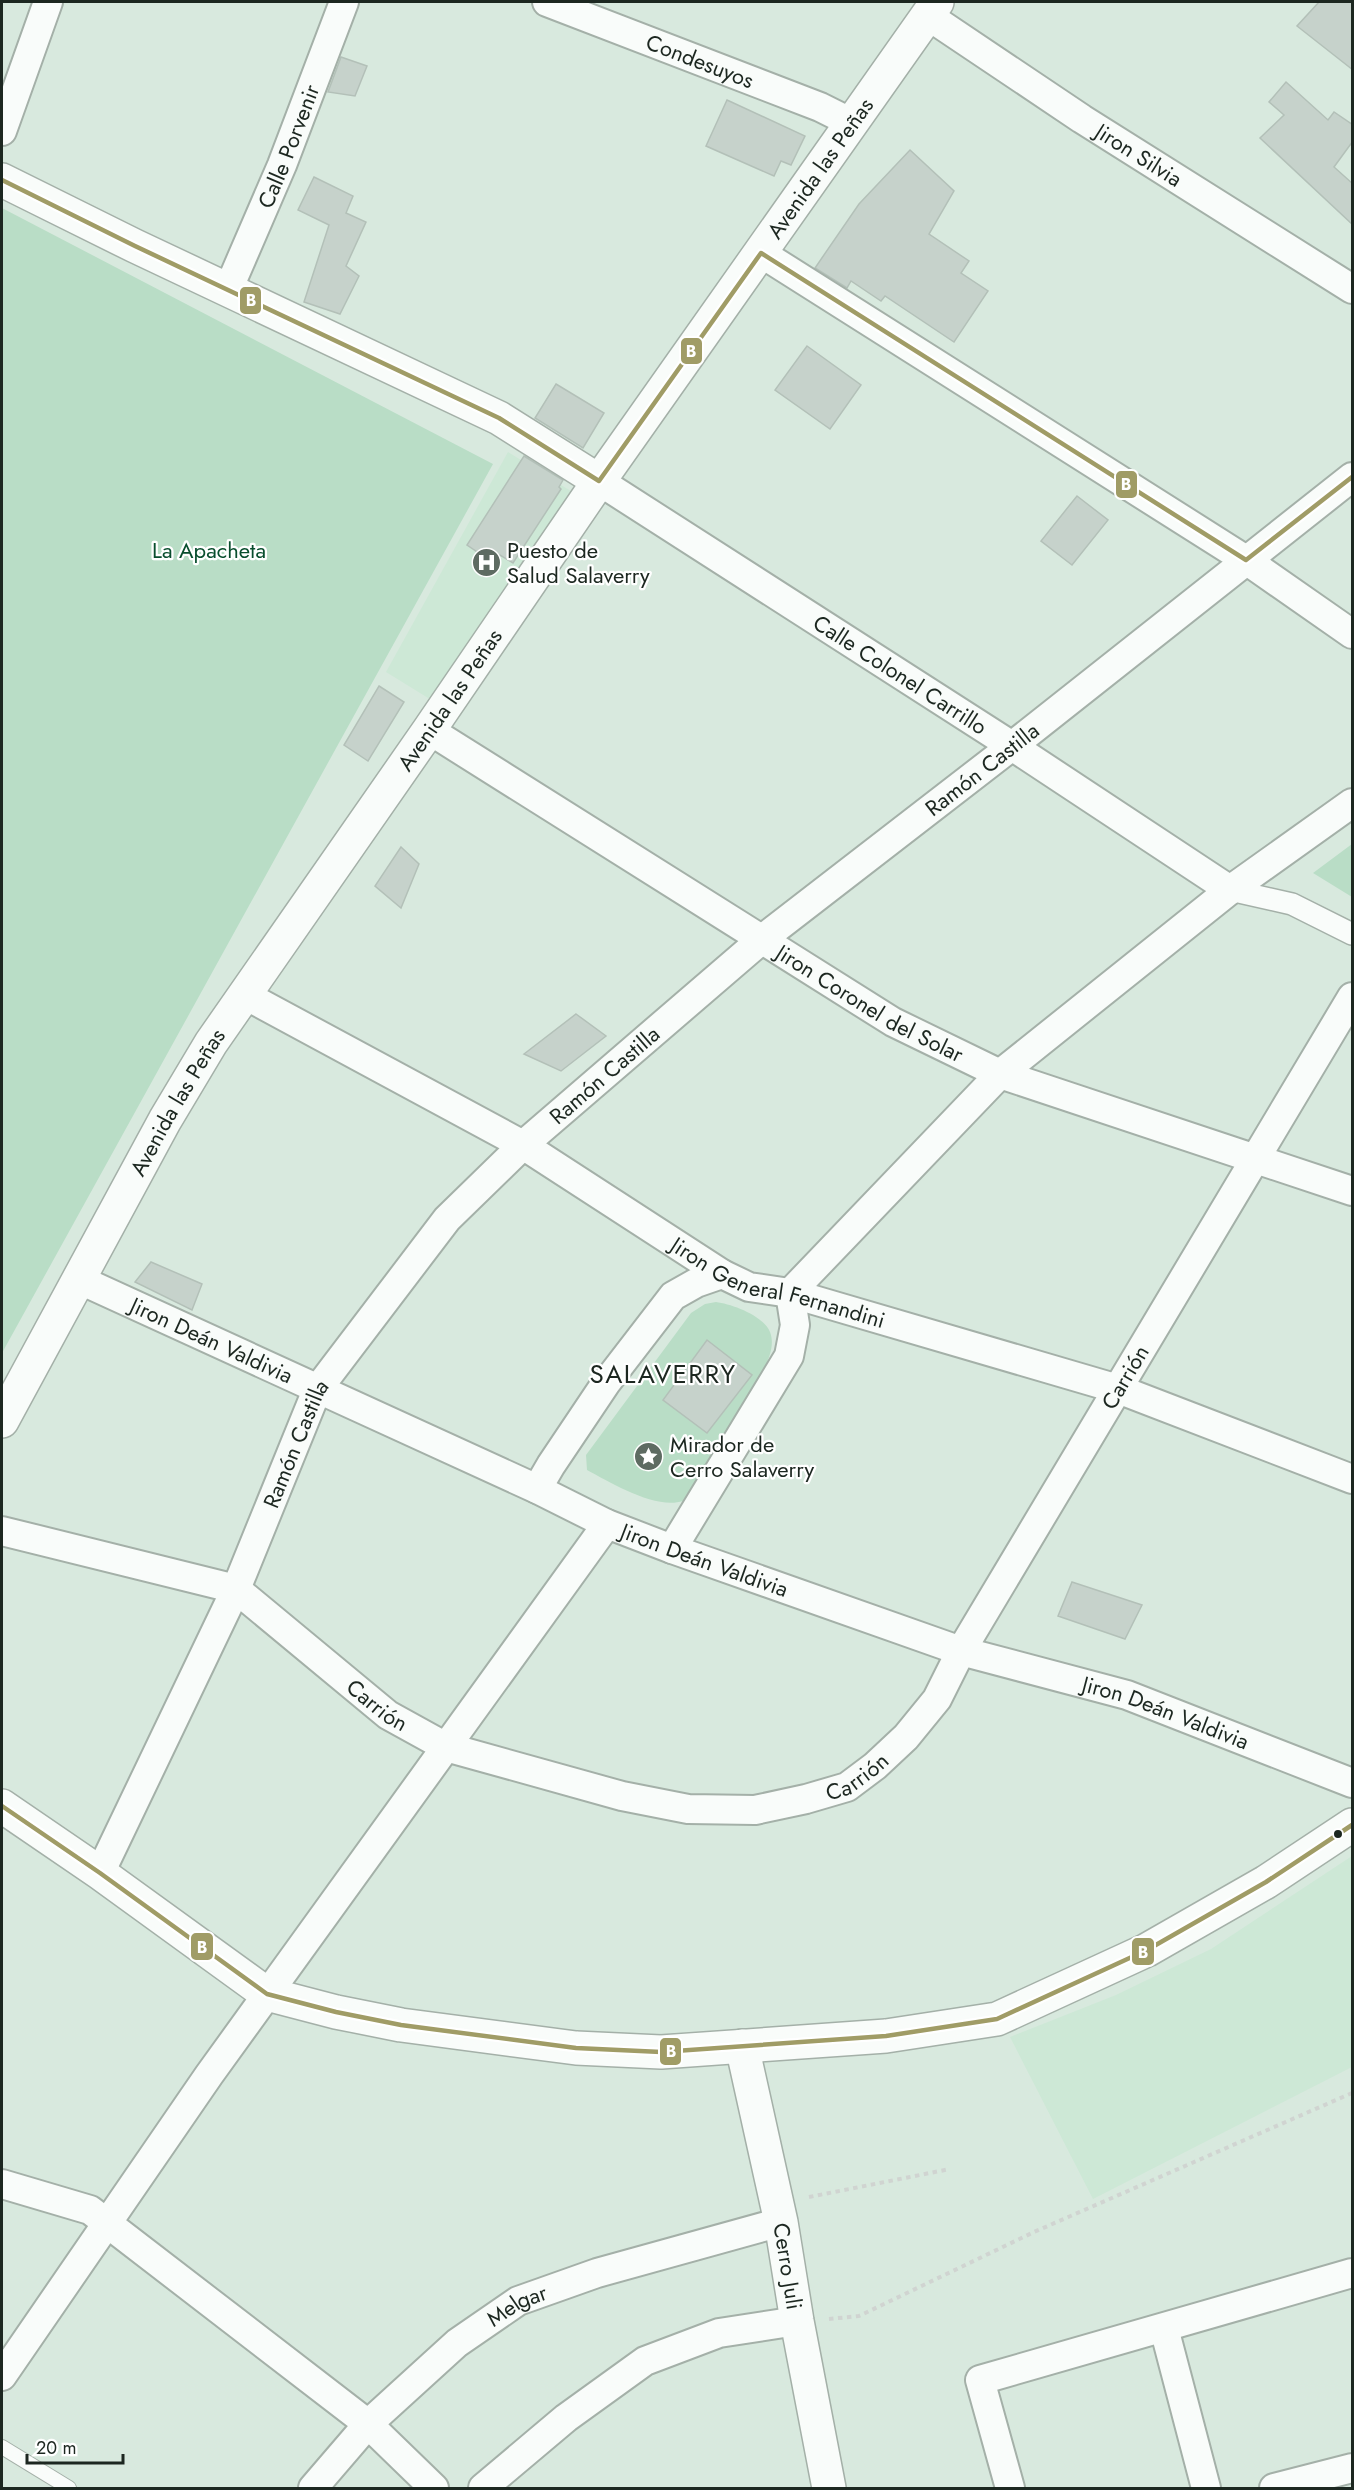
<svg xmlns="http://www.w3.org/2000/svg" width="1354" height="2490" viewBox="0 0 1354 2490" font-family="Jost,sans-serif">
<rect width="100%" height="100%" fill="#d8e9de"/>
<path fill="#cde8d6" d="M508 452 574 493 433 701 386 672Z
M1352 1856V2067L1093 2199 1010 2037 1116 1995 1211 1949Z"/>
<path fill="#b9ddc6" d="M2 208 493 464 2 1353Z
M1352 844V897L1313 873Z
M716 1302C732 1304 764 1316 770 1332 775 1345 769 1358 764 1370L683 1501C656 1510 611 1483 587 1470L586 1455 691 1313 705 1304Z"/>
<path fill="#c6d2cb" stroke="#b3c0b8" stroke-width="1.5" d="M1319 2H1353V70L1297 26Z
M341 57 367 66 355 96 328 92Z
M1286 82 1328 120 1334 112 1353 125V141L1334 167 1353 184V225L1260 138 1284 115 1269 102Z
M727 100 805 136 791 165 781 161 774 176 706 146Z
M910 150 954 191 929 234 969 261 961 273 988 291 954 342 885 296 881 301 851 281 847 288 815 268 859 204Z
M314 177 353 196 346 213 366 222 346 266 359 276 340 314 304 302 329 225 298 210Z
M807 346 861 385 830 429 775 390Z
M556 384 604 413 583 448 535 418Z
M524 456 563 480 559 487 561 489 513 563 500 555 495 564 467 545Z
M1077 496 1108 520 1072 565 1041 541Z
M379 686 404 702 368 761 344 745Z
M401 847 419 864 401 908 375 886Z
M576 1014 606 1036 561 1071 524 1054Z
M151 1262 202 1284 192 1310 135 1282Z
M707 1340 752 1375 707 1433 663 1400Z
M1072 1582 1142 1605 1125 1639 1058 1616Z"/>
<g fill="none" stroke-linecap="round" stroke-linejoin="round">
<defs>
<path id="service" d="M2 2447 69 2488"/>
<path id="pedestrian" d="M1230 890 1292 904 1352 934"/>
<g id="minor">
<path id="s1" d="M547 2 820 107 850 122"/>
<path id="s2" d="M927 15 1082 119 1352 289"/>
<path d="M2 131 48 2"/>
<path d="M761 253 1246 560 1352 634"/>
<path id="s3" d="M228 290 282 165 344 2"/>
<path id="s4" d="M599 481 1012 746 1230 890"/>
<path id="s5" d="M429 730 893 1022 1000 1074 1352 1191"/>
<path id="s6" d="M245 995 523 1145 722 1274 749 1287 790 1293 1118 1389 1352 1479"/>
<path id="s7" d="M78 1279 537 1489 607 1524 672 1549 961 1651 1127 1695 1352 1783"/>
<path d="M537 1489 551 1465 606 1383 673 1296 696 1283 722 1274"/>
<path id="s8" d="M2 1531 236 1589 388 1715 446 1747 622 1796 688 1809 755 1810 806 1799 847 1787 875 1766 906 1737 937 1699 961 1651 1352 997"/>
<path d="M672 1549 789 1356 795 1325 790 1293 1000 1074 1230 890 1352 803"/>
<path id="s9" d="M100 1873 236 1589 317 1390 447 1219 523 1145 761 940 1012 746 1352 477"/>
<path d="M2 2184 90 2210 368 2424 434 2488"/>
<path d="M1164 2328 1206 2488"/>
<path d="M2 2376 209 2075 607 1524"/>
<path id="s10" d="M313 2488 368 2424 457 2343 518 2301 597 2273 781 2222"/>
<path d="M483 2488 566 2418 645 2361 719 2333 797 2321"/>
<path d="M1010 2488 980 2380 1352 2273"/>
<path d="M1274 2488 1352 2468"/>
</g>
<g id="tertiary">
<path d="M2 180 135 246 499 418 599 481"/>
<path id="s11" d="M2 1421 165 1120 211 1043 429 730 599 481 937 2"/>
<path d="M2 1806 100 1873 267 1994 336 2012 401 2025 576 2048 661 2052 886 2036 997 2019 1147 1950 1266 1882 1352 1825"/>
<path id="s12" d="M742 2046 781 2222 797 2321 829 2488"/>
</g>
</defs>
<use href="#service" stroke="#a4b0a8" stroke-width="16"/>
<use href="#pedestrian" stroke="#a4b0a8" stroke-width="24"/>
<use href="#minor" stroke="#a4b0a8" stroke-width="32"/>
<use href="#tertiary" stroke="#a4b0a8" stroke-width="36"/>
<path stroke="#d0d4d1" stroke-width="4" stroke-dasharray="4.5 4.5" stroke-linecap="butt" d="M809 2197 950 2169
M829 2319 859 2316 1034 2232 1352 2093"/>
<use href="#service" stroke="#f9fcfa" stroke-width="14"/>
<use href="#pedestrian" stroke="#f9fcfa" stroke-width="21"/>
<use href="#minor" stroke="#f9fcfa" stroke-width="28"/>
<use href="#tertiary" stroke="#f9fcfa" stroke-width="33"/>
<defs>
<path id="bus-1" d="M2 180 135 246 499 418 599 481 761 253 1246 560 1352 477
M2 1806 100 1873 267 1994 336 2012 401 2025 576 2048 661 2052 886 2036 997 2019 1147 1950 1266 1882 1352 1825"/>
</defs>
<use href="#bus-1" stroke="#fff" stroke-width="9"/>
<use href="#bus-1" stroke="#a09c66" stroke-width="4.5"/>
</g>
<defs>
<symbol id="hospital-disc" viewBox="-11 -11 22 22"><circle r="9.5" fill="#5e6b62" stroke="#fff"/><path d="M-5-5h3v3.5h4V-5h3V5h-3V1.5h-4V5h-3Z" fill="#fff"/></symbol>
<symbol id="sight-disc" viewBox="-11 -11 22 22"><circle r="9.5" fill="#5e6b62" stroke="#fff"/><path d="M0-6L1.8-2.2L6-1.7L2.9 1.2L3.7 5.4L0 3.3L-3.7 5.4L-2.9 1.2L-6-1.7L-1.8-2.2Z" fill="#fff"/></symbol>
</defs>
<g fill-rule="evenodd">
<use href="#hospital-disc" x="470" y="546" width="33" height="33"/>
<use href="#sight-disc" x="632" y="1440" width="33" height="33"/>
</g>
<circle fill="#1c2720" stroke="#fff" stroke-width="2" cx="1338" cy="1834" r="5"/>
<g text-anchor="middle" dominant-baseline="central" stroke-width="4.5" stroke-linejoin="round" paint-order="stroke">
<g font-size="22" fill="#1c2720" stroke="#fff">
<text stroke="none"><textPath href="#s1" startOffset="164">Condesuyos</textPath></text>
<text stroke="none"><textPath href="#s3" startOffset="156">Calle Porvenir</textPath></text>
<text stroke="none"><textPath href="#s2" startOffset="254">Jiron Silvia</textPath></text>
<text stroke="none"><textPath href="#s11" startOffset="1498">Avenida las Peñas</textPath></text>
<text stroke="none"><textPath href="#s4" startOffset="358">Calle Colonel Carrillo</textPath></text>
<text stroke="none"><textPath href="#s11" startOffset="850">Avenida las Peñas</textPath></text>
<text stroke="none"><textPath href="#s9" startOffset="1444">Ramón Castilla</textPath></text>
<text stroke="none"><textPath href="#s5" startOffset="519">Jiron Coronel del Solar</textPath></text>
<text stroke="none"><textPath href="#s9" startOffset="958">Ramón Castilla</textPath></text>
<text stroke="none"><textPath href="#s11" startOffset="364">Avenida las Peñas</textPath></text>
<text stroke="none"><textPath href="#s6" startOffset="609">Jiron General Fernandini</textPath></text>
<text stroke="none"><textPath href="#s7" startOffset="147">Jiron Deán Valdivia</textPath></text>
<text stroke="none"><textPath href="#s8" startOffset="1416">Carrión</textPath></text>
<text stroke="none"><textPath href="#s9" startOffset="472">Ramón Castilla</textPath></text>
<text stroke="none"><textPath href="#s7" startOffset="687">Jiron Deán Valdivia</textPath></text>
<text stroke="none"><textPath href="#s8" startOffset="424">Carrión</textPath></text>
<text stroke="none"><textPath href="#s7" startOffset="1173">Jiron Deán Valdivia</textPath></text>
<text stroke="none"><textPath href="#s8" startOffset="930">Carrión</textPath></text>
<text stroke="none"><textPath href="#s12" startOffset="225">Cerro Juli</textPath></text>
<text stroke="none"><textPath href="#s10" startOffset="276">Melgar</textPath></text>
</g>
<g font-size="22" fill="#094e2e" stroke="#fff">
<text x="209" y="550">La Apacheta</text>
</g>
<g font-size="22" fill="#1c2720" stroke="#fff" text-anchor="start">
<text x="507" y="550">Puesto de<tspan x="507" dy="25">Salud Salaverry</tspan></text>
<text x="670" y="1444">Mirador de<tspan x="670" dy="25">Cerro Salaverry</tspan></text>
</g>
<g font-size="26" letter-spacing="1.5" fill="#1c2720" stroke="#fff">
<text x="663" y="1374">SALAVERRY</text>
</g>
</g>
<g stroke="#fff" stroke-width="2">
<rect x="239" y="286" width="23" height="29" rx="6" fill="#a09c66"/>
<rect x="680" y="337" width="23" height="28" rx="6" fill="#a09c66"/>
<rect x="1115" y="470" width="23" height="29" rx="6" fill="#a09c66"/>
<rect x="190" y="1932" width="24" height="29" rx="6" fill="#a09c66"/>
<rect x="1131" y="1937" width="24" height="29" rx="6" fill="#a09c66"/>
<rect x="659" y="2037" width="23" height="29" rx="6" fill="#a09c66"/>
</g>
<g font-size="16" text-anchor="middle" font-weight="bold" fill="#fff">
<text x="251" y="306">B</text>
<text x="691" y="357">B</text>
<text x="1126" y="490">B</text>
<text x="202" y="1953">B</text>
<text x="1143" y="1958">B</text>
<text x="671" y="2057">B</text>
</g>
<rect width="1354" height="2490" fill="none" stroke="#1c2720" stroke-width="6"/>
<path d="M27 2454v9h96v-9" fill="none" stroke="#1c2720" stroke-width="3"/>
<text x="36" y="2454" font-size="18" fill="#1c2720" stroke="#ffffff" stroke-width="4.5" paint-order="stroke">20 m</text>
</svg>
